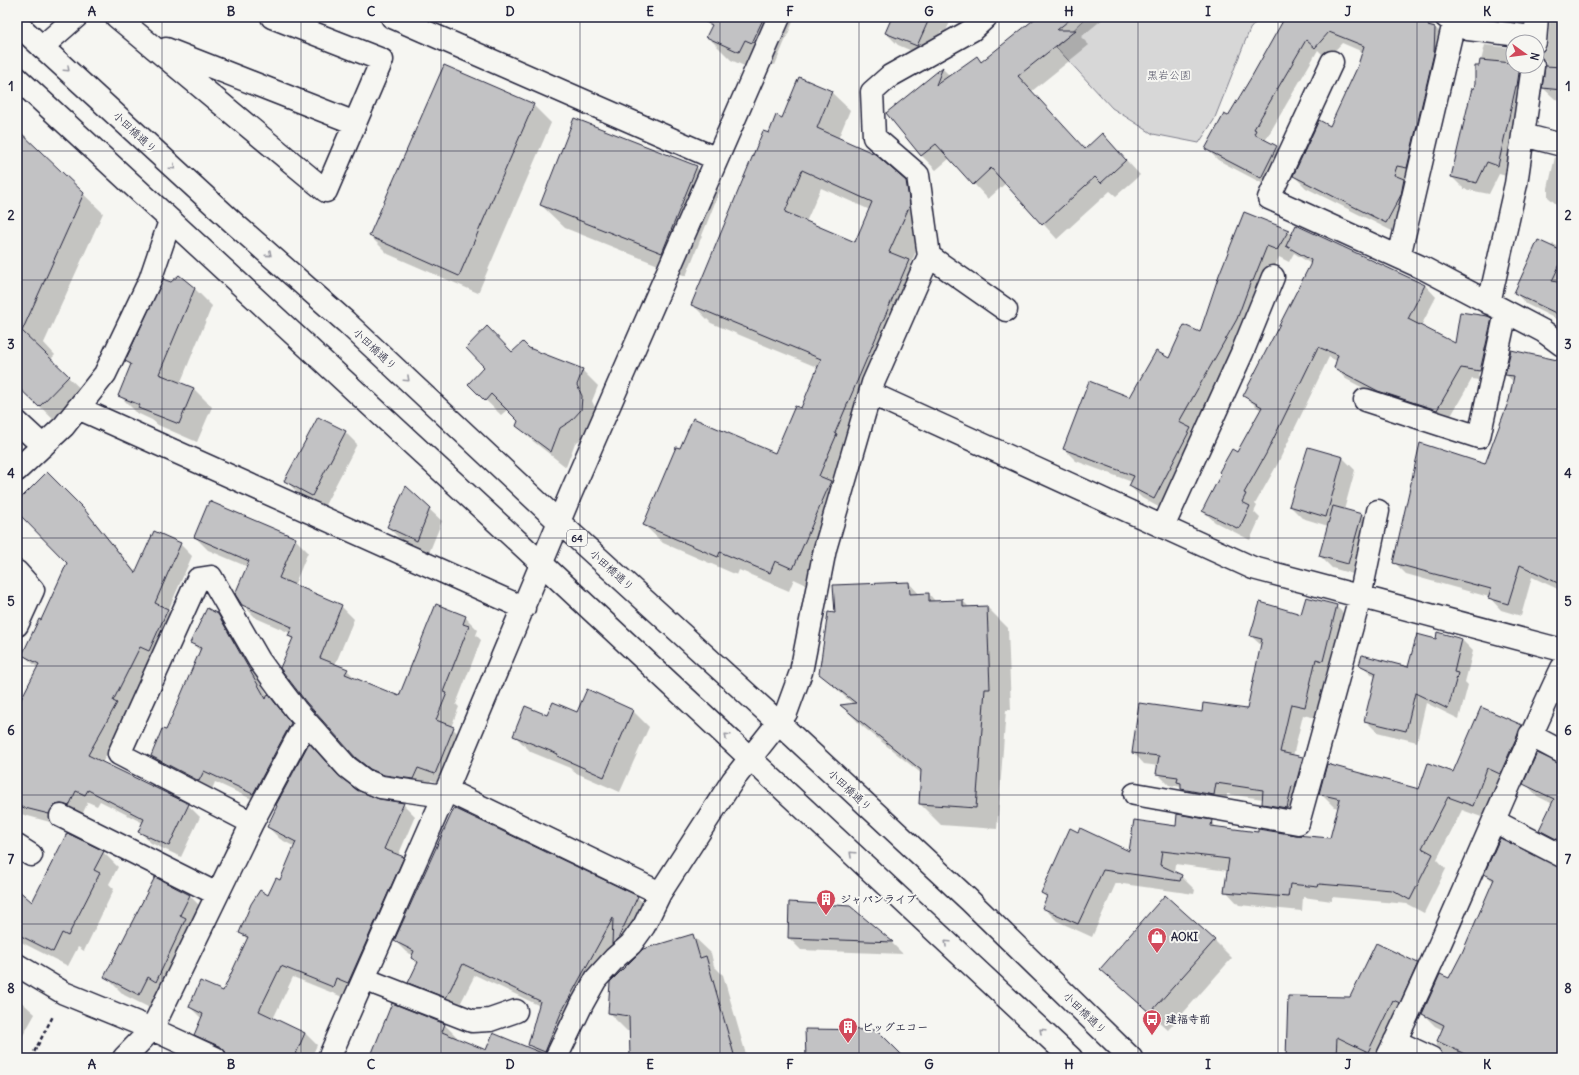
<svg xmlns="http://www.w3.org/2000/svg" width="1579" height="1075" viewBox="0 0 1579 1075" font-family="Delius,'Klee One',sans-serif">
<rect width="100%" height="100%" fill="#f6f6f2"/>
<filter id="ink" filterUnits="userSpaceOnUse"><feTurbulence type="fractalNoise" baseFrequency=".025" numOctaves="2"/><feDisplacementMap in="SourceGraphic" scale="8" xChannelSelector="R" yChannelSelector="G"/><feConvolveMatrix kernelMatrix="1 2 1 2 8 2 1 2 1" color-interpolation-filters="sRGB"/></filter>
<g filter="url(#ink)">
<path fill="#d7d7d7" stroke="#7c7c89" d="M1087 17H1260L1250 29 1214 120 1199 143 1153 134 1112 108 1056 47Z"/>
<path fill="#0003" fill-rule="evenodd" d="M717 17H795L775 65 768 62 762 74 731 60 708 37Z
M893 17H973L969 28 951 20 945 33 941 31 928 58 898 45 886 33Z
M1039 17 1104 18 1081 37 1089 45 1032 91 1085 150 1102 134 1140 175 1116 196 1110 191 1057 239 1006 183 988 199 950 158 936 170 921 155 887 113 943 69 950 76 976 57 982 62Z
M1277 17H1413L1429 22 1451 42 1398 234 1306 188 1294 176 1330 128 1358 68 1363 52 1342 43 1327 59 1318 50 1265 141 1276 147 1288 159 1273 189 1218 160 1207 149 1228 117 1282 24Z
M1491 17H1530L1535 28 1501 29Z
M1550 17 1562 18V100L1555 99 1543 88 1546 62 1538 54 1546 50 1548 44Z
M1485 45 1513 48V66H1537L1510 177 1499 174 1489 194 1464 189 1452 177Z
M831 92 850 110 838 139 906 182 924 201 928 224 911 263 927 280 853 451 811 587 794 579 789 591 739 570 737 575 663 543 644 525 776 455 802 410 819 368 711 323 693 305 769 135 783 119ZM821 188 870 210 855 243 806 222Z
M533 105 551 123 478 293 388 254 370 236Z
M17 130 103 213 44 343 55 355 50 360 87 395 59 425 17 384Z
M1555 157 1562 158V209L1548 197V188Z
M696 167 720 190 686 276 565 228 541 205Z
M1288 231 1292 235 1425 285 1436 297 1421 326 1456 344 1491 319 1503 331 1492 382 1472 379 1448 421 1390 402 1346 379 1335 368 1337 361 1329 357 1277 465 1255 504 1257 506 1254 512 1260 518 1250 540 1215 522 1203 511 1262 411 1244 396 1311 264 1294 253 1289 262 1279 257 1249 332 1192 431 1202 441 1166 511 1142 498 1130 486 1132 482 1076 461 1064 449 1130 398 1169 360 1200 334 1220 275ZM1489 325H1491L1480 376H1478Z
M1553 244 1562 248V322L1526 304 1515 292Z
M194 288 212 306 180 384 194 389 212 407 197 442 158 425 152 420 137 413 119 395 131 366 127 361Z
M529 349 582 370 598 386 592 401 597 412 587 436 575 443 566 467 533 441 517 425 519 421 508 409 501 415 469 384 513 354Z
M1562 366V591L1532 577 1521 616 1501 610 1489 597 1406 574 1394 562 1485 465 1510 401 1514 382 1506 375Z
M345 432 357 444 324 507 298 493 286 481Z
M1309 448 1343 458 1355 470 1344 510 1362 515 1374 527 1360 576 1332 568 1320 556 1328 526 1302 518 1290 506Z
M47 474 95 522 136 573 180 544 192 556 168 611 179 622 152 658 125 712 128 715 102 763 188 805 200 817 181 857 151 843 140 832 143 823 100 801 97 806 88 802 81 817 61 825 17 813V709L38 668 23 655 41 621 67 562 17 510V503Z
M406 488 442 521 429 553 400 539 388 527Z
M195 537 295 539 308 552 294 586 341 606 354 619 335 665 347 670 358 681 400 697 465 617 478 630 476 635 481 640 456 704 459 707 451 727 466 741 448 787 431 780 426 791 398 787 370 771 356 757 293 640 289 636 290 633 256 618 243 605 248 567 208 550Z
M909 583 920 595 929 594 936 602 963 601 970 608 987 607 1008 628 1011 710H1006L997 829 941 825 920 804 922 774 862 726 842 706 854 705 820 674 836 614Z
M1336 606 1348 618 1334 672 1327 670 1316 718 1303 715 1293 756 1303 758 1314 770 1299 819 1274 815 1263 803V799L1227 794 1226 806 1193 801 1182 789V787L1169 785 1157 773 1159 766 1144 764 1133 752 1203 713 1248 710 1262 646 1251 636 1302 615Z
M217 615 229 626 268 696 302 735 265 805 215 782 211 792 163 768 152 756 166 731 201 652 192 643Z
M1438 633 1462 640 1473 651 1465 682 1468 685 1459 719 1426 703 1417 742 1377 732 1366 721 1376 678 1360 664 1409 668 1436 640Z
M587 691 633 711 649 727 620 792 574 772 570 768 531 752 515 736 577 713Z
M1522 725 1536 739 1487 819 1462 810 1437 859 1446 869 1424 913 1407 904 1332 897V901L1303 897 1302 911 1239 905 1226 891 1228 871 1175 864 1174 873 1181 876 1195 890 1194 894 1116 883 1092 937 1057 921 1043 907 1047 898 1042 893 1130 853 1177 827 1211 821 1217 828 1331 839 1339 808 1334 807 1320 793 1419 790 1453 773Z
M1562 766V848L1552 842 1540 830 1553 804 1537 796 1525 783Z
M341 780 356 791 379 800 403 804 415 816 398 856 403 858 415 870 345 998 293 977 273 1019 305 1033 317 1045 311 1058H266L202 1019 190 1007 223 992 248 940 240 932 280 881 295 847 280 839 268 827Z
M103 852 118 867 109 884 114 889 84 951 78 947 68 966 17 940V890L33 903Z
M1562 869V1058H1444L1443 1053 1436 1046 1443 1030 1435 1026 1423 1014 1449 980 1462 953 1494 882 1485 874Z
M156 879 190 896 208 914 158 1012 124 995 106 977Z
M637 897 649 908 624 955 558 1058H364L366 1054 372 1057 392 1005 445 1025 457 1037 456 1039 487 1051 536 1052 529 1045 540 1006 475 975 458 1008 420 994 409 982 418 964 412 958 413 955 406 952 395 941Z
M850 907 892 943 903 954 801 950 789 938Z
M693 936 711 953 714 966 723 975 747 1058H631V1031H627L609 1013Z
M1214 940 1232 958 1168 1030 1101 969Z
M1417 964 1435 982 1418 1020 1411 1017 1391 1058H1362L1355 1054V1058H1287L1350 998Z
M17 998 35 1014 17 1046Z
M170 1053 180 1058H167Z"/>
<path fill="#c2c2c4" stroke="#22223b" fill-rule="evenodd" d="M695 17H764L752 43 745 40 739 52 706 37 712 25Z
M892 17H930L917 46 885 33Z
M1037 17H1073L1057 30H1076L1018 76 1085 149 1102 133 1126 160 1101 183 1095 177 1042 225 991 168 973 185 936 144 921 156 886 113 943 67 936 85 977 56 981 62Z
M1282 17H1416L1430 21 1428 26 1435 28 1434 53 1407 168 1397 166 1394 175 1404 179 1401 195 1386 223 1293 176 1319 120 1330 126 1357 68 1364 46 1329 32 1315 48 1306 40 1254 129 1256 130 1254 134 1277 146 1261 178 1205 149 1224 114 1228 116 1252 76 1284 19Z
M1480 60 1513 63V66H1520L1517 86H1516L1498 166 1487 162 1477 183 1451 177 1472 88 1474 89 1475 83V66H1479Z
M444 65 534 104 459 276 369 236Z
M1545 66 1562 67V90L1542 88Z
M799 77 832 91 817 128 875 154 906 181 910 205 889 252 909 260 835 433 837 434 819 476 831 481 793 569 775 561 770 573 720 552 718 557 643 525 676 447 680 448 693 418 775 453 795 406 801 408 821 359 691 305 763 131 769 133 776 115 782 118ZM802 170 872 202 855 242 785 212Z
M574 118 697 166 662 253 540 205Z
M17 129 84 193 22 331 69 376 39 407 17 386Z
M1244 212 1289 230 1277 250 1267 246 1253 281H1251L1237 319 1179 422 1191 428 1154 499 1129 486 1134 476 1063 449 1089 381 1130 397 1156 351 1169 358 1184 325 1200 332 1219 275Z
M1296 225 1425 285 1408 319 1455 343 1460 312 1487 316 1492 318 1480 371 1461 368 1437 410 1378 391 1334 368 1338 355 1318 347 1266 454 1244 493 1246 494 1242 502 1250 506 1239 529 1202 511 1221 474 1219 472 1232 449 1237 452 1262 407 1243 396 1310 265 1311 260 1286 246Z
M1538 240 1562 251V260L1552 281 1562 283V316L1514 293Z
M179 275 195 288 159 374 194 388 179 424 138 408 140 405 118 396 131 364 125 361 163 279 171 282Z
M487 326 512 352 523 342 529 348 583 369 577 385 582 396 581 410 571 421 560 428 551 452 516 426 518 421 491 394 485 401 468 384 484 367 466 348Z
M1511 350 1562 361V585L1520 565 1508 604 1488 598 1491 589 1393 563 1420 443 1485 464 1509 400 1514 376 1505 375Z
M318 417 346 431 312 496 284 481Z
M1308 447 1343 457 1326 517 1289 506Z
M47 472 84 509 135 573 154 531 181 543 155 603 168 609 149 651 140 647 113 701 117 703 88 755 189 804 169 846 138 832 144 819 88 790 85 795 76 791 69 806 61 804 54 805 49 814 17 806V707L39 664 22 655 39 619 41 620 67 563 17 512V502Z
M406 486 430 508 417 541 387 527Z
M209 501 296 538 279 578 342 605 320 658 348 669 345 674 399 696 436 604 466 616 463 624 469 626 443 692 447 693 436 720 454 727 435 774 418 768 413 779 384 775 370 769 356 758 306 702 280 668 293 638 288 636 292 627 242 605 235 594 249 561 194 537Z
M1333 506 1362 514 1348 564 1319 556Z
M909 582 910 594 929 593V601L963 600V607L987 606 990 689H985L976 808 919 804 921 770 840 705 856 703 819 674 828 612 835 613 833 585Z
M1306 597 1337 605 1323 661 1316 659 1305 707 1291 704 1280 752 1303 757 1295 787 1292 786 1287 808 1262 804 1263 790 1216 783 1214 795 1181 789V783L1177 782 1178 777 1156 774 1159 756 1132 753 1139 703 1202 712 1203 703 1247 709 1262 639 1250 636 1260 602 1301 614Z
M207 608 218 614 266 699 268 694 291 723 253 794 204 771 199 781 151 756 162 729 166 730 201 648 190 643Z
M1437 632 1462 639 1454 672 1458 673 1448 709 1415 693 1406 731 1364 721 1376 673 1359 665 1362 655 1408 667 1417 634 1436 639Z
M587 689 633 710 604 777 557 756 558 754 513 736 525 706 547 715 553 702 577 712Z
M1481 707 1522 725 1500 774 1487 768 1473 806 1448 797 1422 848 1433 854 1410 900 1392 890 1319 884 1318 887 1290 884 1288 897 1224 892 1229 859 1162 851 1160 865 1182 875 1180 881 1103 870 1078 924 1042 908 1047 896 1041 893 1070 828 1078 832 1080 828 1129 851 1134 820 1176 826 1177 814 1212 820 1211 826 1258 832V829L1296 835 1330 838 1340 799 1319 794 1327 764 1419 789 1428 763 1453 772Z
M309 743 338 775 357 790 379 799 404 803 384 849 404 857 348 983 336 978 333 987 281 966 259 1011 305 1033 294 1058H227L225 1051 221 1047 194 1035 203 1014 189 1007 200 981 223 991 248 937 239 933 251 904 260 890 268 895 276 878 280 880 296 842 267 827 277 806 276 805Z
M1537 753 1562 764V842L1539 830 1554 799 1523 784Z
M454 808 638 896 618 939 612 944 613 918 561 1013 545 1052 528 1045 540 1001 463 964 446 998 408 983 418 962 411 958 414 951 394 941Z
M67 833 104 851 94 870 100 873 68 936 62 933 53 952 17 934V889L32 902Z
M1500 838 1562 868V1058H1473L1437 1041 1444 1025 1422 1014 1440 974 1449 978 1462 953 1494 879 1484 874Z
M155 877 190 895 180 915 186 918 156 982 148 977 139 995 104 977Z
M1165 895 1215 940 1150 1013 1100 969Z
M789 902 850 906 893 942 788 938Z
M693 934 700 958 706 956 735 1058H630L629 1016 608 1013 610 982 643 949Z
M1376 943 1418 963 1400 1003 1393 1000 1368 1052 1337 1037 1336 1058H1286L1288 996 1350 997Z
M392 1003 445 1024 442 1032 486 1050 493 1033 544 1054V1058H370Z
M805 1029 877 1030 905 1058H806Z"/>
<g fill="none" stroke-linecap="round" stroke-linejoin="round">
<defs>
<path id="minor" d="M117 17 326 191 382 60 272 17
M392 17 717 159
M1446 17 1468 29 1535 37
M1535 42 1537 17
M42 47 76 17
M166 49 355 123
M1332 62 1269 198 1423 268 1543 331 1562 345
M1523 135 1562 145
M929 256 1006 310
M1399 257 1454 22
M1489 303 1516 184 1533 66
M870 393 1253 568 1562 650
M1365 400 1479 437 1506 312
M78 408 524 608
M17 422 43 446
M17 470 64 426 105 374 150 280 170 221
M1163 527 1242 353 1273 277
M17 572 33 590 17 625
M1530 735 1562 752
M446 790 660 893
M1135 794 1298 823 1360 597 1378 511
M61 816 217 894
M1494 821 1562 856
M252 823 119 754 198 579 211 577 259 660 280 689 296 710 347 767 364 780 381 787 444 796
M17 846 31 855
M17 965 64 993 152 1029 215 1058
M364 979 472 1021 490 1020 516 1011
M1395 1041 1431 1058
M124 1058 152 1029 252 823 306 722
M329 1058 444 796 571 493 779 17
M556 1058 582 1004 596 979 615 958 631 944 644 926 660 893 733 780 786 713 801 672 825 549 873 383 929 256 918 175 874 137 872 92 890 76 972 30 986 17
M1387 1058C1450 930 1501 797 1562 668"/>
<path id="major" d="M17 24 236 225 346 322 559 522 779 723 969 900 1131 1058
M17 78 541 563 1071 1058"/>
</defs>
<use href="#minor" stroke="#22223b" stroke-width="25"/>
<use href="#major" stroke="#22223b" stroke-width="25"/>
<path stroke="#22223b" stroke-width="2.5" stroke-dasharray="4 3" stroke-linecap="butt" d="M31 1058 53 1016"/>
<use href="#minor" stroke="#f6f6f2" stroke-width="22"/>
<use href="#major" stroke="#f6f6f2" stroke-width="22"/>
</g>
<defs><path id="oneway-chevron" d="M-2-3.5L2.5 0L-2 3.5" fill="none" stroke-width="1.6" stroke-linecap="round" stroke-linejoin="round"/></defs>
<g stroke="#9797a0">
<use href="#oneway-chevron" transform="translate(67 69) rotate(43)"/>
<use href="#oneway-chevron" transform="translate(173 167) rotate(43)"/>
<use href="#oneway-chevron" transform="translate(269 254) rotate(41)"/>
<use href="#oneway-chevron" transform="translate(407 379) rotate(43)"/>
<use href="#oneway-chevron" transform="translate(727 736) rotate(-137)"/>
<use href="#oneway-chevron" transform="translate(852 854) rotate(-137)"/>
<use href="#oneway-chevron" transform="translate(947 943) rotate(-137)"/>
<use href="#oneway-chevron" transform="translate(1042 1031) rotate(-137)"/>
</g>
</g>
<path fill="none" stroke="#22223b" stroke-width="1" stroke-opacity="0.55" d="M162 17V1058M301 17V1058M441 17V1058M580 17V1058M720 17V1058M859 17V1058M999 17V1058M1138 17V1058M1278 17V1058M1417 17V1058M17 151H1562M17 280H1562M17 409H1562M17 538H1562M17 666H1562M17 795H1562M17 924H1562"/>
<defs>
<symbol id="building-pin" viewBox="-11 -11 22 30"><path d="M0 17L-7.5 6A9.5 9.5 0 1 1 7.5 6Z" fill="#d1495b" stroke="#f6f6f2"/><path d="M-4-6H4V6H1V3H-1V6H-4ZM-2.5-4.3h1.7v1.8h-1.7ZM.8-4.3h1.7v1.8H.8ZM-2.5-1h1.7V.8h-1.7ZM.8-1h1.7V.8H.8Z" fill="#fff"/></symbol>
<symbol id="shop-pin" viewBox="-11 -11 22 30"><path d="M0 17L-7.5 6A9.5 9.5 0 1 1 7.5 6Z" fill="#d1495b" stroke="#f6f6f2"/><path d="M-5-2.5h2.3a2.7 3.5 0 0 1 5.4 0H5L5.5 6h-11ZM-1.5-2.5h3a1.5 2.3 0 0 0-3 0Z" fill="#fff"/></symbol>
<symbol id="bus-pin" viewBox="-11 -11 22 30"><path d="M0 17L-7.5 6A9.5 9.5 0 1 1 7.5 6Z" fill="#d1495b" stroke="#f6f6f2"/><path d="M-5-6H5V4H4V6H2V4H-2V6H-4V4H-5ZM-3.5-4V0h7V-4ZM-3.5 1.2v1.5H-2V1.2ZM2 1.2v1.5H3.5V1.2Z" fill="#fff"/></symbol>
</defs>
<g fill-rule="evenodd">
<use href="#building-pin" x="815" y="888" width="22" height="30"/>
<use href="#shop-pin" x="1146" y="926" width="22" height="30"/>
<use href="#bus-pin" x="1141" y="1008" width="22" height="30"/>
<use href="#building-pin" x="837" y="1016" width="22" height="30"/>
</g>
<g text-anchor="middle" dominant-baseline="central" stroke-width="4" stroke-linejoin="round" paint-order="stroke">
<rect fill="#f6f6f2" stroke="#626272" stroke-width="1" x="567" y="530" width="20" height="16" rx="3"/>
<g font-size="10" font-weight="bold" fill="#22223b">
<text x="577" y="538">64</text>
</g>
<g font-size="11" fill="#4f4f62" stroke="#f6f6f2">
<text x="1169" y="75">黒岩公園</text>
</g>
<g font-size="11" fill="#22223b" stroke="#f6f6f2">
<text transform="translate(135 132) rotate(43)">小田橋通り</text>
<text transform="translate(375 349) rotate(43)">小田橋通り</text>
<text transform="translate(612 570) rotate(42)">小田橋通り</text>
<text transform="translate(850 790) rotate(43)">小田橋通り</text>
<text transform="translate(1085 1013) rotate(44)">小田橋通り</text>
</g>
<g font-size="11" font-weight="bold" fill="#22223b" stroke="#f6f6f2" text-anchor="start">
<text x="840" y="899">ジャパンライブ</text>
<text x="1171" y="937">AOKI</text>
<text x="1166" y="1019">建福寺前</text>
<text x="862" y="1027">ビッグエコー</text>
</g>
</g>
<rect width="1579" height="1075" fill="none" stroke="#f6f6f2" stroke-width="44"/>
<g transform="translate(1525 54) rotate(104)"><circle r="19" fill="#f6f6f2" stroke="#a1a1a9"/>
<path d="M0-3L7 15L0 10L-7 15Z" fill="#d1495b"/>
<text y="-6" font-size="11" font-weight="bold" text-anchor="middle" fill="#22223b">N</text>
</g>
<rect x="22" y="22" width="1535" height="1031" fill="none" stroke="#22223b" stroke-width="1.5"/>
<g font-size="13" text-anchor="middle" font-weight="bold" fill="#22223b">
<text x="92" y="16">A</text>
<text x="231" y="16">B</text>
<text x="371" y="16">C</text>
<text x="510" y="16">D</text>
<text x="650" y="16">E</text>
<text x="790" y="16">F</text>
<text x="929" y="16">G</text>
<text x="1069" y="16">H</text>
<text x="1208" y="16">I</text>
<text x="1348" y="16">J</text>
<text x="1487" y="16">K</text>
<text x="11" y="91">1</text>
<text x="1568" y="91">1</text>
<text x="11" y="220">2</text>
<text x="1568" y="220">2</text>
<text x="11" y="349">3</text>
<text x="1568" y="349">3</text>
<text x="11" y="478">4</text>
<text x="1568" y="478">4</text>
<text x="11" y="606">5</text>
<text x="1568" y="606">5</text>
<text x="11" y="735">6</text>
<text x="1568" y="735">6</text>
<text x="11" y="864">7</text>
<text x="1568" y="864">7</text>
<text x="11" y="993">8</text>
<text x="1568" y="993">8</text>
<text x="92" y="1069">A</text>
<text x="231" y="1069">B</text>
<text x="371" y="1069">C</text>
<text x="510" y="1069">D</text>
<text x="650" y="1069">E</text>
<text x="790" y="1069">F</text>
<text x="929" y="1069">G</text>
<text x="1069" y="1069">H</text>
<text x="1208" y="1069">I</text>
<text x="1348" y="1069">J</text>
<text x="1487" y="1069">K</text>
</g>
</svg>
